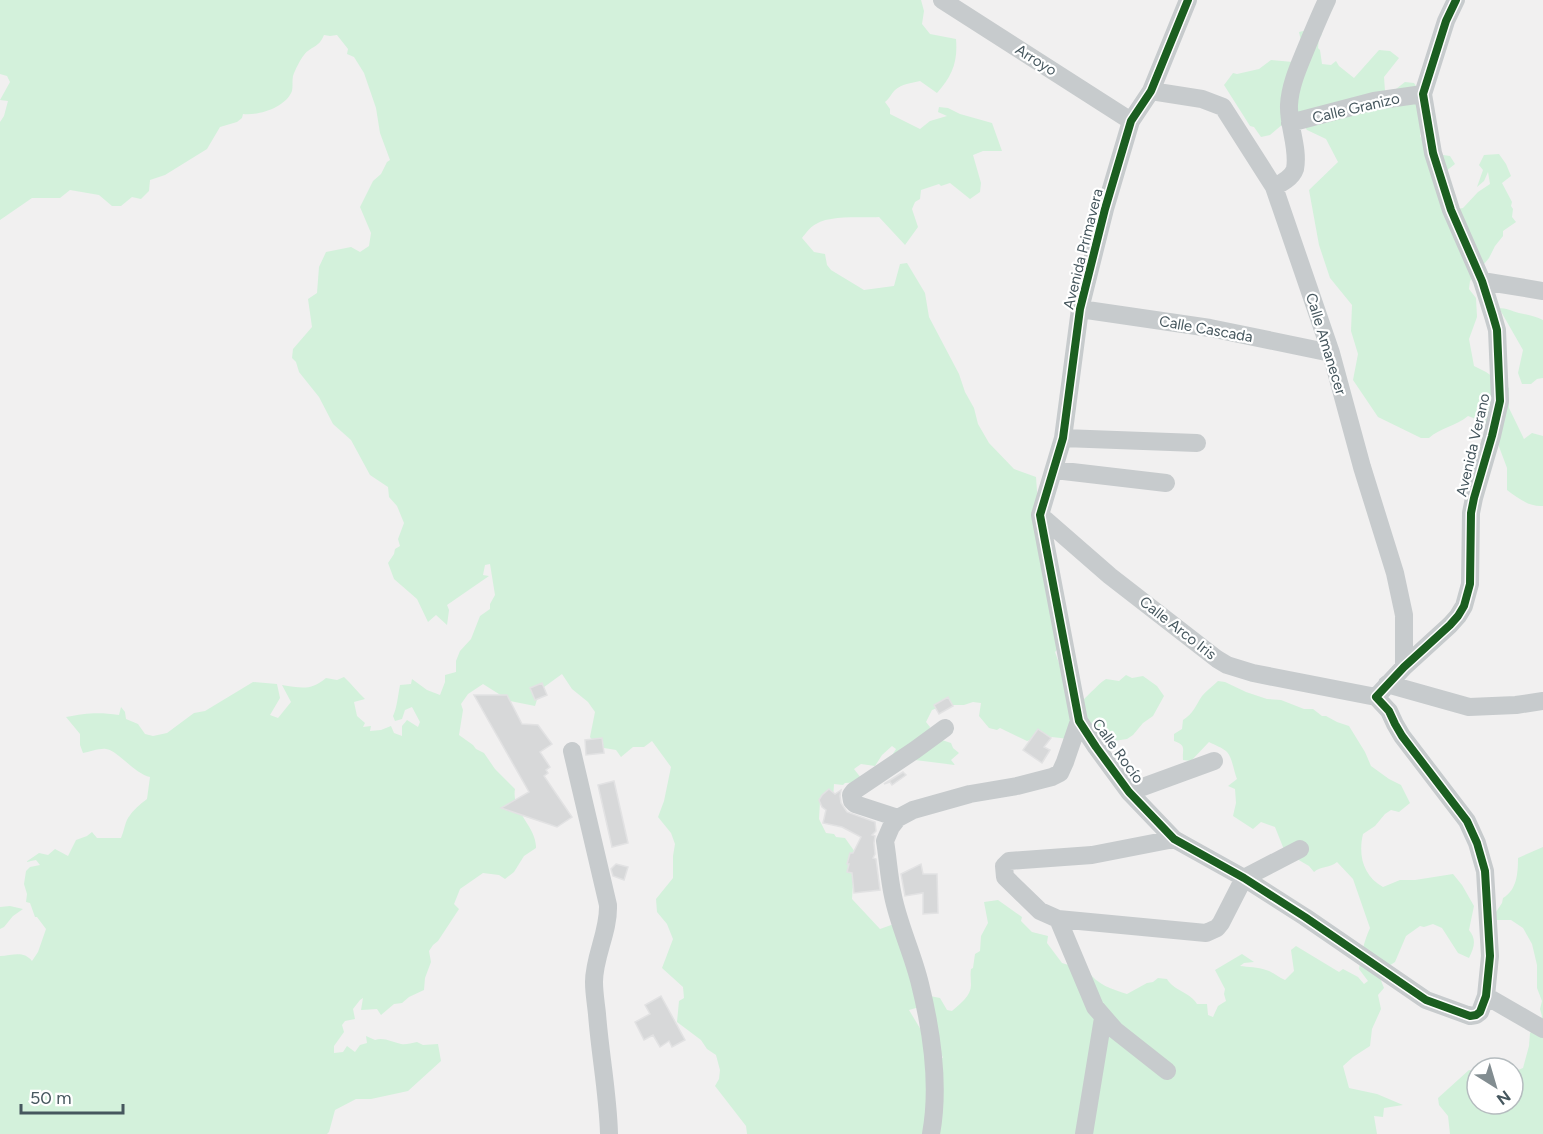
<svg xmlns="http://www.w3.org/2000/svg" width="1543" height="1134" viewBox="0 0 1543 1134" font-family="Figtree,sans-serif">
<rect width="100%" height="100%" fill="#f1f0f0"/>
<path fill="#d3f1db" d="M0 0H921L924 11 922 24 930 34 956 39C958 62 952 76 937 93L920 81C911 83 902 84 895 90 891 94 890 98 885 102L890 109V114L920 129 930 121 947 116 938 112 939 107 948 108 960 114 992 123 1002 151H983L973 155 981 183 980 192 970 199 950 183 941 186 939 184 921 190 920 199 915 202 912 209 918 227 905 245 879 217C861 218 830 215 816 224 810 227 806 233 802 238L814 252 825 254 827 265 831 270 864 290 894 286 900 264 907 263 925 293 929 317 959 374 965 392 974 408 978 424 989 443 1014 469 1036 477 1037 491 1059 648 1055 652 1060 666 1083 700C1091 693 1097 685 1106 679L1119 681 1126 675 1132 678 1143 676 1157 686 1164 696 1153 716 1143 723 1133 735 1127 739 1114 741 1112 743H1107L1090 746 1078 740 1043 736 1027 741 1000 728 997 730 989 728 979 716 981 703 973 702 964 705H945L932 710 926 722 930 727 929 731 939 739 951 743 953 748 959 753 951 760 955 765 891 757 896 749 892 746 882 755 875 766 861 764 854 769 861 778V782L845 783 843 785 834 784 833 800 820 802 819 819 826 833 834 834 836 837 845 838 855 852 852 899 880 929 894 924 924 1009 916 1008 909 1010 924 1035 933 1056 943 1058 930 1027V996L940 998 947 1010 952 1011C960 1004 971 996 971 985 971 980 970 975 971 969L973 968 975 954 980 951 981 936 988 923 984 902 998 900 1022 917 1021 921 1032 932 1048 936 1047 943 1062 963 1088 971C1097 985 1112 989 1127 994L1147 983 1153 982 1158 978 1167 979C1174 991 1190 992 1197 1004H1207L1208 1015 1213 1017 1218 1006 1226 1001 1224 994 1225 989 1215 970 1242 954 1254 962 1244 963 1240 966C1248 967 1258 967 1266 970 1273 972 1278 977 1285 980L1294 971 1291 950 1296 946 1339 972 1343 969 1358 977 1364 984 1368 981 1359 969C1361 955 1364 941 1370 928L1353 879 1337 862C1330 868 1321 866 1314 872L1309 866 1285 852 1275 827 1261 822 1253 829 1233 816 1236 803 1235 789 1228 786 1237 779C1234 772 1232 757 1227 752 1223 748 1215 745 1209 742L1191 761 1183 760C1182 748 1187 746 1174 741V734L1182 729 1183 720C1193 714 1196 705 1202 696 1206 691 1213 686 1218 681L1225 682 1246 692 1267 699 1281 700 1304 709H1313L1322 716H1326L1337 722 1349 726 1365 752 1371 766 1389 779 1401 785 1410 803 1399 812 1391 810 1385 814 1375 826 1363 834C1358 855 1363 876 1383 887L1400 880H1415L1453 874 1462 885 1474 906 1469 930C1477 940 1474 947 1469 958L1458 953 1442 928 1433 924 1424 927 1420 926 1406 936 1395 962 1378 973 1384 988 1378 995 1381 1009 1372 1029 1370 1046 1353 1057 1343 1066 1349 1088 1377 1094 1403 1105 1384 1108 1383 1117 1374 1116 1377 1134H747L746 1126 715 1086 719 1079 720 1070 716 1055 707 1049 701 1040 677 1022 679 1001 684 998 683 987 662 968 673 939 667 924 657 912 656 899 673 878V856L675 844 671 833 658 817 664 801 671 767 652 741 644 747H633L621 757 616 750 598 747 590 737 595 712 588 702 572 689 562 674 540 690 535 706 510 701 483 684 468 694 461 704 463 710 459 735 473 745 476 749 484 753 495 769 515 789C511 811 537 827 536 848L524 856 514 872 505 879 499 875 483 873 460 889 454 904 459 909 438 941 433 945 429 951 431 962 425 978 424 990 409 997 402 1003 394 1004 381 1015 377 1009 361 1010 363 998 360 1000 353 1009 355 1019 345 1021 342 1025 344 1032 334 1046V1053L343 1052 347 1046 355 1052 360 1045 367 1043 366 1036 375 1040C384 1037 392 1042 401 1044 406 1045 411 1043 417 1042L423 1045 438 1044 441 1061 408 1091 371 1099H356L335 1110 329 1132 327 1134H0V956C12 956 23 950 32 961L38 952 46 929 37 917H35L30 903 26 902 27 894 24 884 26 871 30 867 40 865 36 860 26 862 39 853 48 855 55 849 68 856 76 840 87 836 92 832 97 838H121C124 831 125 823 128 818 133 810 140 804 147 799L150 777C135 774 117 750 106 749 100 748 89 752 83 753L80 745V734L66 717C86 713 99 712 119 715L121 707 125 712 126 719 138 724 145 734 153 736 167 733 194 713 205 711 253 682 277 684 280 698 270 715 278 718 291 702 282 685C301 688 311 691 326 678L337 680 344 677C352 684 357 692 365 699L354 702 357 716 365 723 363 727 371 726 370 731 381 730 391 726 394 733 402 736V726L407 720 418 727 420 722 412 707 405 710 402 719 395 721 393 716C397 708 398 695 400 685L411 684 412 679 427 690 440 695 445 682V675L456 672V661L460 651 471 639 480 616 490 609V604L495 595 490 564 485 565 483 575 489 576 447 605 449 610 447 625 436 615 428 622 417 599 394 579 388 563 394 554 395 549 400 546 398 539 404 523 397 506 389 497 388 487 370 475 351 440 333 424 319 397 299 372 296 362 292 358 293 349 312 327 308 299 317 293 319 267 326 252 351 247 360 252 369 246 371 233 360 207 373 181 381 174 387 162 390 160 380 133 376 108 364 73 354 57 347 54 348 49 337 35 330 36 324 35C318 49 312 45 304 55 300 60 295 70 293 76 292 81 293 86 292 91 286 107 259 116 243 114L242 118 237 122 220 127 207 149 165 175 150 180 149 191 141 199 132 197 121 206H112L99 195 70 190 60 198H32L0 220V122L4 116 8 101 0 100 10 82 7 76 0 74Z
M1312 29 1320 33 1322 35 1319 37 1318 48 1320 50 1322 64 1331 65 1336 61 1339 66 1354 78 1379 50 1390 51 1399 58 1384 77 1385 91 1396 89 1405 82 1414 83 1420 92 1423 116 1420 136 1429 153 1450 156 1455 164 1436 179 1452 210 1463 208 1478 192 1490 184 1488 172 1484 181 1477 187 1483 170 1479 165 1484 155 1499 154 1506 164 1511 176 1502 183 1512 202 1511 206 1513 209 1512 217 1516 222 1503 231V236L1495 246 1489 258 1470 281 1469 289 1476 298 1477 317 1469 339 1474 366 1486 372 1509 388V408L1524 439 1532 433 1543 436V506C1529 507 1518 498 1507 490V468L1498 444 1487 423 1468 416C1456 426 1440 428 1429 438H1421L1378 417 1353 380 1358 354 1351 331 1352 305 1330 278 1319 245 1309 190 1338 162 1326 139 1307 130 1302 123 1283 124 1270 135 1261 137 1254 127 1250 126 1224 85 1233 73 1237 74 1259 69 1271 60 1293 62 1301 41 1299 32Z
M1499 308C1506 308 1512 311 1519 313 1528 315 1534 316 1543 320V378L1537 379 1531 384H1522L1518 373 1523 350Z
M1543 847V1134H1450L1448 1116 1439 1105 1438 1098 1469 1070 1477 1072V1104H1513V1072L1523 1068 1529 1046 1530 1033 1541 1022 1542 1016 1540 1009 1542 1001 1537 988V965L1532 944 1523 928 1511 920H1496V912L1502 903 1503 898C1517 890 1518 873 1518 858Z
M10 906 23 909 13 916 4 927 0 929V907Z"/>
<path fill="#d7d8d9" stroke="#e2e2e3" stroke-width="1.5" d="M542 683 547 695 535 700 530 688Z
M474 695H507L522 724 538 725 552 744 540 752 550 767 546 770 548 773 544 776 572 817 557 827 501 808 529 792Z
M948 697 953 706 939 714 934 705Z
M1038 729 1051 738 1044 747 1050 750 1042 763 1023 750Z
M602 738 604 753 586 755 585 740Z
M903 772 906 775 892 785 890 782 884 784Z
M614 781 628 843 612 847 598 785Z
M829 789 835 794 841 790 840 796 841 803 847 812 875 822 876 831 872 835 875 836 874 843 875 854 873 858 876 859 880 890 854 893 852 873 847 872 849 864H847L850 853H853L861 837 842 827 823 823 826 810 822 807 819 800 822 795Z
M616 864 628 867 624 880 613 876 611 869Z
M921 864 923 874H937L938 913 923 914V893L905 896 901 874Z
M661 996 685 1040 672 1047 669 1041 660 1047 653 1035 644 1040 635 1022 650 1014 645 1005Z"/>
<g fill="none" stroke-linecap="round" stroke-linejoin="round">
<path stroke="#c7cbcd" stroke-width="18" d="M942 0 1131 121
M1188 0 1151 91 1131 121 1105 209 1080 309 1063 438 1040 515 1079 721 1096 747 1129 792 1174 839 1244 878 1305 917 1426 1000 1470 1016 1476 1015 1480 1012 1486 996 1490 956 1485 871 1477 843 1467 821 1402 736 1395 724 1389 711 1376 697
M1151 91 1202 99 1223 107 1274 187 1331 353 1362 467 1395 573 1404 615V667
M1290 123 1374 101 1423 94
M1274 187C1282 183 1292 178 1295 169 1299 148 1288 126 1289 105 1290 86 1298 68 1305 51 1312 34 1319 17 1327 0
M1482 281 1543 291
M1080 309 1210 328 1331 353
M1063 438 1197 443
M1055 470 1166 483
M1040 515 1110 576 1217 659 1227 665 1253 673 1376 697
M1387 684 1469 707 1516 705 1543 701
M1376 697 1404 667 1450 625 1458 616 1464 606 1470 584 1471 513 1474 498 1492 436 1500 401 1497 330 1493 316 1482 281 1451 210 1433 153 1423 94 1446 21 1456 0
M572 751 608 905C609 932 594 956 594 982 594 993 596 1004 597 1014 600 1054 608 1094 609 1134
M1129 792 1214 761
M898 818 855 804 852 801 851 795 854 791 915 750 945 728
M1174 839 1092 855 1009 861 1004 866 1005 877 1040 911 1058 919 1206 933 1217 928 1221 923 1244 878
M1244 878 1300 849
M1058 919 1095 1007 1115 1030 1167 1071
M1486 996 1543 1029
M931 1134C940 1085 932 1032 920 984 913 954 899 926 893 896 889 878 888 859 885 841L891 827 898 818 913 810 970 794 1017 786 1052 777 1060 773 1065 762 1079 721
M1084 1134 1103 1018"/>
<defs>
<path id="cycleway" d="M1188 0 1151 91 1131 121 1105 209 1080 309 1063 438 1040 515 1079 721 1096 747 1129 792 1174 839 1244 878 1305 917 1426 1000 1470 1016 1476 1015 1480 1012 1486 996 1490 956 1485 871 1477 843 1467 821 1402 736 1395 724 1389 711 1376 697 1404 667 1450 625 1458 616 1464 606 1470 584 1471 513 1474 498 1492 436 1500 401 1497 330 1493 316 1482 281 1451 210 1433 153 1423 94 1446 21 1456 0"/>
</defs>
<use href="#cycleway" stroke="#fff" stroke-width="11"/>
<use href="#cycleway" stroke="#1b5e20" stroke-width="8"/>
</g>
<g text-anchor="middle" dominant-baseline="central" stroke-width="4.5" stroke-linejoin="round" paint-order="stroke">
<g font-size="15" fill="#46575e" stroke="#fff">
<text transform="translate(1036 60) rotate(32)">Arroyo</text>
<text transform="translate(1356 108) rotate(-13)">Calle Granizo</text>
<text transform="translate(1083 249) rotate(-76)">Avenida Primavera</text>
<text transform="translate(1206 329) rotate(10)">Calle Cascada</text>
<text transform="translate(1326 344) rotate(73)">Calle Amanecer</text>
<text transform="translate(1473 445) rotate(-77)">Avenida Verano</text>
<text transform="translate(1178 628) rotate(38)">Calle Arco Iris</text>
<text transform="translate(1118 751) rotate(54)">Calle Rocío</text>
</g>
</g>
<g transform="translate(1495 1086) rotate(143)"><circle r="28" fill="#ffffff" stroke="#b5bcbf" stroke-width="1.5"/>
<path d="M0-4.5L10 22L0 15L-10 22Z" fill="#828d91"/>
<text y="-9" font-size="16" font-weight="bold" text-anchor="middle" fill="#46575e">N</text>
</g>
<path d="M21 1104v9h102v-9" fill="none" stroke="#46575e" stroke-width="3"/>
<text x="30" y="1104" font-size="18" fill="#46575e" stroke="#ffffff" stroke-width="4.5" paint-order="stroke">50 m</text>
</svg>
